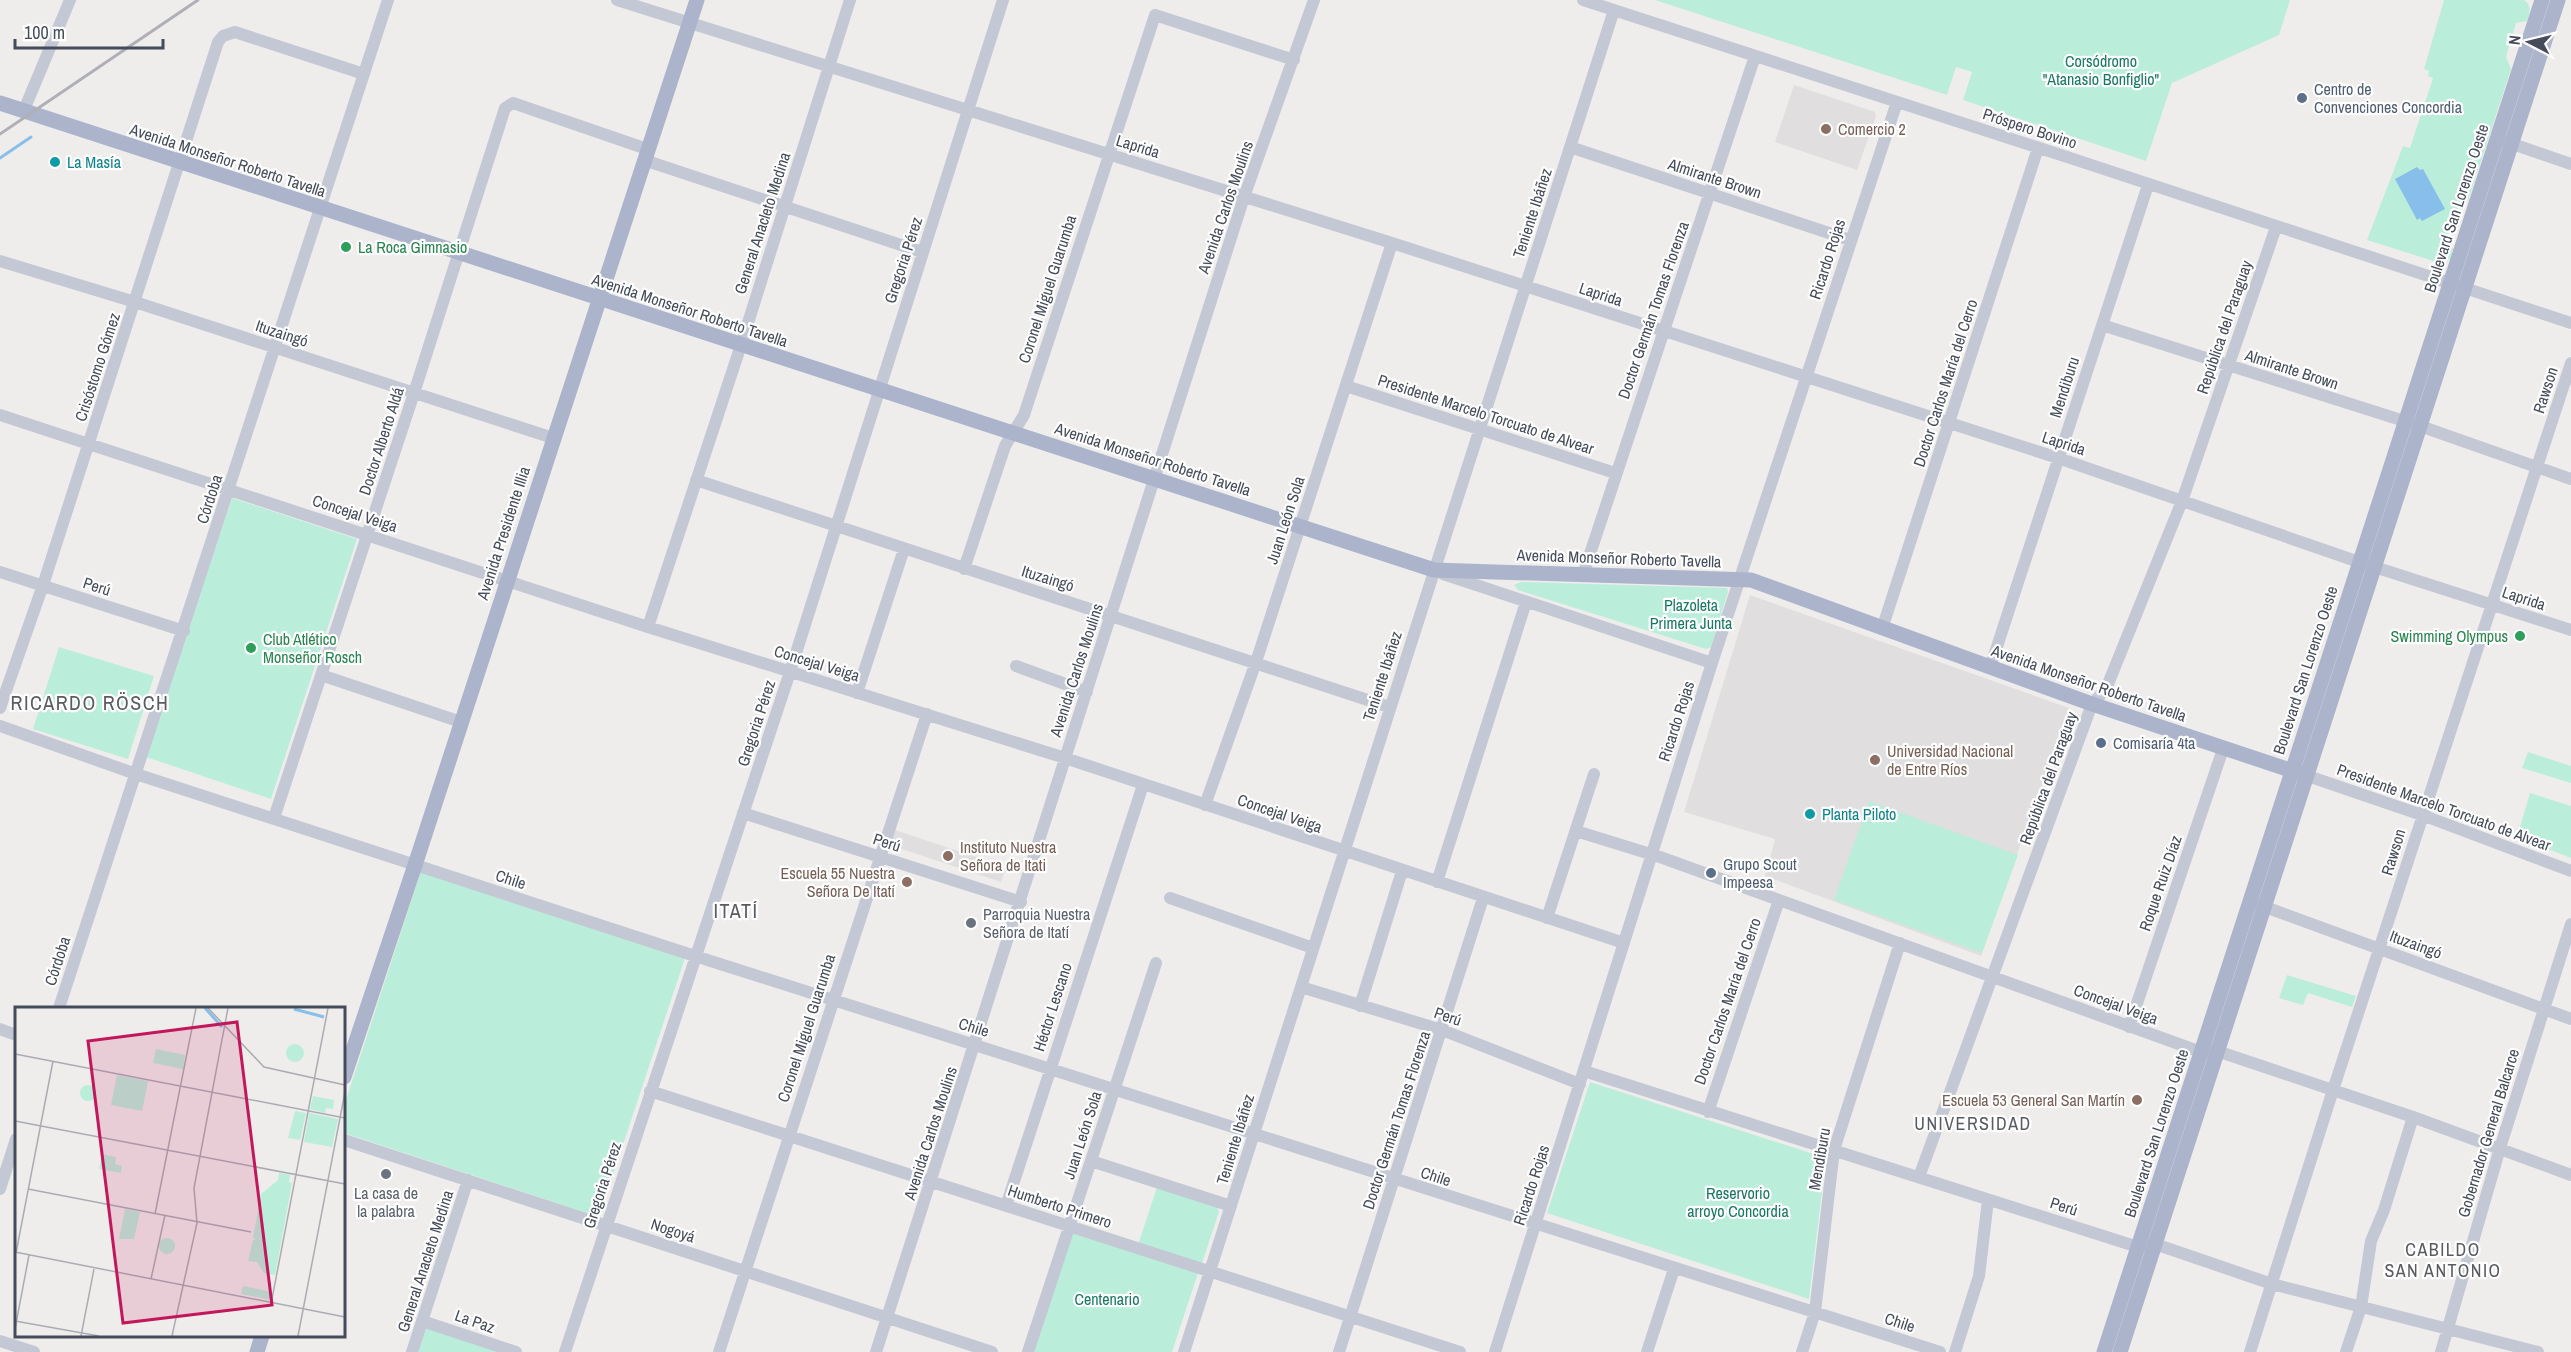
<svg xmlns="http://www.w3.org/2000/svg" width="2571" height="1352" viewBox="0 0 2571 1352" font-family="'Archivo Narrow',sans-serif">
<rect width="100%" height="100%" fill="#efedec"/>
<path fill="#e0dede" d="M1794 85 1875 112 1876 116 1857 170 1775 142Z
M1750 595 2069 708 1981 956 1765 876 1775 839 1684 812Z
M895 830 1006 867 1001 882 890 845Z"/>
<path fill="#baeeda" d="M1655 0H2290L2279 35 2172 83 2146 161 1963 100 1972 72 1956 67 1947 95Z
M2444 0H2524C2532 6 2530 12 2527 21L2516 23 2506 57 2511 69 2468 201 2460 202 2447 239 2453 248 2451 258 2443 264 2367 240 2403 146 2410 148 2433 78 2428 76 2429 71 2424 69Z
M232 498 357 539 271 799 146 757Z
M1521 582 1727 588 1728 592 1711 647 1706 649 1518 590 1514 585Z
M59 647 154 676 128 759 33 729Z
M2528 752 2571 766V783L2522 768Z
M2530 793 2571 806V858L2517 837Z
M1869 801 2018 855 1982 953 1834 900Z
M423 865 687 952 599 1217 344 1133V1106Z
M2287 975 2356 996 2352 1007 2308 993 2303 1005 2279 998Z
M1590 1082 1826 1158 1809 1299 1547 1213Z
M1157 1187 1217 1207 1219 1212 1202 1263 1138 1245Z
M1072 1232 1198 1273 1172 1352H1033Z
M426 1325 505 1352H417Z"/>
<path fill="#88beea" d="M2417 167 2420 170 2423 169 2445 209 2422 221 2420 218 2417 220 2395 179Z"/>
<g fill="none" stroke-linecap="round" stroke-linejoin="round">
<path stroke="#88beea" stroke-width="3" d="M0 158 31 137"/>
<path stroke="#c3c8d4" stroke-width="12" d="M617 0 1392 243 2058 458 2359 562 2571 630
M1583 0C1913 105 2242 215 2571 323
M24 110 70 0
M2504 141 2571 164
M1570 147 1850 240
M644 160 922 252
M0 261 135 302 553 438
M2102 325 2420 426 2571 479
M1346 386 1615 473
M0 415 648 627 1065 758 1624 943
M696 480 1389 707
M964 569 1005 446 1024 415 1155 15 1294 60
M0 572 184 631
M1443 574 1712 663
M1583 575 1755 56
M648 627 741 345 850 0
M1882 629 2038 148
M1016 666 1087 692
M1990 668 2148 185
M321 675 461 722
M857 693 904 549
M0 708 43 585 218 42 223 36 235 32 364 74
M0 726 136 774 695 956 1940 1352
M2305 775 2422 815 2571 871
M1205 805 1256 662 1392 243
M743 813 1021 902
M274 818 414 393 505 108 513 103 647 149
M1576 831 1660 857 2201 1052 2217 1051 2413 1117 2571 1175
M1437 882 1526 602
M1170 898 1313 948
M2257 904 2571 1019
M1547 918 1594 774
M1301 987 1442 1030 1580 1084
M1360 1006 1402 871
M59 1008 388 0
M2129 1027 2223 749
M0 1029 16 1035
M1584 1071 2138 1247 2155 1244 2272 1284 2538 1352
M650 1091 1460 1352
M1708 1112 1779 900
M344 1140 992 1352
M1091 1161 1231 1206
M1919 1177 2092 704 2106 689 2182 501 2276 227
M0 1189 16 1139
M1006 1206 1143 785
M422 1321 516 1352
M0 1341 34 1352
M412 1352 468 1180
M565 1352 790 672 1003 0
M719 1352 927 714
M876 1352 1244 197 1314 0
M1028 1352 1156 963
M1184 1352 1614 10
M1339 1352 1483 898
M1495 1352 1712 663 1897 102
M1647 1352 1674 1269
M1802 1352 1815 1312 1834 1150 1900 943
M1955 1352 1979 1276 1988 1200
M2250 1352 2333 1090 2571 363
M2346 1352 2361 1307 2371 1241 2384 1210 2413 1117
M2441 1352 2500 1148 2571 924"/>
<path stroke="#acb4cc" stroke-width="15" d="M0 103 1434 570 1751 580 2092 704 2305 775
M344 1077 415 865 697 0
M257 1352 262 1336
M2104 1352 2542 0
M2120 1352 2558 0"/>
<path stroke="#afb0b7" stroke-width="3" d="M0 134 198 0"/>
</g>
<g fill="#5c6f8a" stroke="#fff" stroke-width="2">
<circle cx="2302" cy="98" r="6"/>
<circle cx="2101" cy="743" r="6"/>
<circle cx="1711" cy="873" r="6"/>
</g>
<g fill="#8d6e63" stroke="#fff" stroke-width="2">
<circle cx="1826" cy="129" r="6"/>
<circle cx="1875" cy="760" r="6"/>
<circle cx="948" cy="856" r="6"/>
<circle cx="907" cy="882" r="6"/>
<circle cx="2137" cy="1100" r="6"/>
</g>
<g fill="#0f9aa8" stroke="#fff" stroke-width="2">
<circle cx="55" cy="162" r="6"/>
<circle cx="1810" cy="814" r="6"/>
</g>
<g fill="#2e9e5b" stroke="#fff" stroke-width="2">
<circle cx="346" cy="247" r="6"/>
<circle cx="2520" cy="636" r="6"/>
<circle cx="251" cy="648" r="6"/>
</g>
<g fill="#6b7280" stroke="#fff" stroke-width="2">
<circle cx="971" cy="923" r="6"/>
<circle cx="386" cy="1174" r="6"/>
</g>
<g text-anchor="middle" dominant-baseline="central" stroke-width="4.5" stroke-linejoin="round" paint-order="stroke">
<g font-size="16" fill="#177960" stroke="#fff">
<text x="2101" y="61">Corsódromo<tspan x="2101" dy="18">"Atanasio Bonfiglio"</tspan></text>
<text x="1691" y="605">Plazoleta<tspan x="1691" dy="18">Primera Junta</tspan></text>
<text x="1738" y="1193">Reservorio<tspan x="1738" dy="18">arroyo Concordia</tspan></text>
<text x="1107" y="1299">Centenario</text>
</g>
<g font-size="16" fill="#4e5e75" stroke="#fff" text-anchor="start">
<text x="2314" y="89">Centro de<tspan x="2314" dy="18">Convenciones Concordia</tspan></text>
<text x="2113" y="743">Comisaría 4ta</text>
<text x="1723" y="864">Grupo Scout<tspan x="1723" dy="18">Impeesa</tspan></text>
</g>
<g font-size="16" fill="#454b5a" stroke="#fff">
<text transform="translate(2030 128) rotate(18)">Próspero Bovino</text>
<text transform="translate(1138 146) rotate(17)">Laprida</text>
<text transform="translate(228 160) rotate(18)">Avenida Monseñor Roberto Tavella</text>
<text transform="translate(1715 178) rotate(18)">Almirante Brown</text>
<text transform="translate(1225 207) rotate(-71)">Avenida Carlos Moulins</text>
<text transform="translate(2456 208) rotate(-72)">Boulevard San Lorenzo Oeste</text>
<text transform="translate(1532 213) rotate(-72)">Teniente Ibáñez</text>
<text transform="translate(762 223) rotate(-72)">General Anacleto Medina</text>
<text transform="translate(1827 259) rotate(-72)">Ricardo Rojas</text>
<text transform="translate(903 260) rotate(-72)">Gregoria Pérez</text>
<text transform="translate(1047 289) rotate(-72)">Coronel Miguel Guarumba</text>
<text transform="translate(1601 294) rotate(18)">Laprida</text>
<text transform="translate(690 310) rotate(18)">Avenida Monseñor Roberto Tavella</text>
<text transform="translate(1653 310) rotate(-71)">Doctor Germán Tomas Florenza</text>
<text transform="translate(2224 327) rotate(-71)">República del Paraguay</text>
<text transform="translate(282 333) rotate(18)">Ituzaingó</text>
<text transform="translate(97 367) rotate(-72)">Crisóstomo Gómez</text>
<text transform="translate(2292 369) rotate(18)">Almirante Brown</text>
<text transform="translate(1945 383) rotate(-72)">Doctor Carlos María del Cerro</text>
<text transform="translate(2064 387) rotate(-72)">Mendiburu</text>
<text transform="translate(2545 390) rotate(-72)">Rawson</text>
<text transform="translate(1486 414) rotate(18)">Presidente Marcelo Torcuato de Alvear</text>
<text transform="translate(381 441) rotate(-72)">Doctor Alberto Aldá</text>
<text transform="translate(2064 443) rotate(18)">Laprida</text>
<text transform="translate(1153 459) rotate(18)">Avenida Monseñor Roberto Tavella</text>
<text transform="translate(209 499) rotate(-72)">Córdoba</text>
<text transform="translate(355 513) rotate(18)">Concejal Veiga</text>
<text transform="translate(1285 520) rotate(-72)">Juan León Sola</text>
<text transform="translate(503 533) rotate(-72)">Avenida Presidente Illia</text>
<text transform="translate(1619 558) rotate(2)">Avenida Monseñor Roberto Tavella</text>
<text transform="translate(1048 578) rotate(17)">Ituzaingó</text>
<text transform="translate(97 586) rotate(18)">Perú</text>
<text transform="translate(2524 598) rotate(18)">Laprida</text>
<text transform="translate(817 663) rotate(17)">Concejal Veiga</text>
<text transform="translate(1076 670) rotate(-72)">Avenida Carlos Moulins</text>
<text transform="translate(2305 670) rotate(-72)">Boulevard San Lorenzo Oeste</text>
<text transform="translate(1382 676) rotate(-72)">Teniente Ibáñez</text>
<text transform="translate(2089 683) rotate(19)">Avenida Monseñor Roberto Tavella</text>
<text transform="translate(1676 721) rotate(-72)">Ricardo Rojas</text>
<text transform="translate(756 723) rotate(-72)">Gregoria Pérez</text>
<text transform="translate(2048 778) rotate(-70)">República del Paraguay</text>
<text transform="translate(2444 807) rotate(20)">Presidente Marcelo Torcuato de Alvear</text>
<text transform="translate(1280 813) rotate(19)">Concejal Veiga</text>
<text transform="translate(887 842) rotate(18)">Perú</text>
<text transform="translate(2393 852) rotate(-73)">Rawson</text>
<text transform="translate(511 879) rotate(18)">Chile</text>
<text transform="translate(2160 883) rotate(-71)">Roque Ruiz Díaz</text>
<text transform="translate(2416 944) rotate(20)">Ituzaingó</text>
<text transform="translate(57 961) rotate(-72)">Córdoba</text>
<text transform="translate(1727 1001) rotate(-71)">Doctor Carlos María del Cerro</text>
<text transform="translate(2116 1004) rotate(20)">Concejal Veiga</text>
<text transform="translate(1052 1007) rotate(-72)">Héctor Lescano</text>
<text transform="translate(1448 1016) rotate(19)">Perú</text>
<text transform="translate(974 1027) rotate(17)">Chile</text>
<text transform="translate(806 1028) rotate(-72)">Coronel Miguel Guarumba</text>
<text transform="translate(1396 1120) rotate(-72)">Doctor Germán Tomas Florenza</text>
<text transform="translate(930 1133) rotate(-72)">Avenida Carlos Moulins</text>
<text transform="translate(2156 1133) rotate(-72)">Boulevard San Lorenzo Oeste</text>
<text transform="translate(2488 1133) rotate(-73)">Gobernador General Balcarce</text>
<text transform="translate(1082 1135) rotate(-72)">Juan León Sola</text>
<text transform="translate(1235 1139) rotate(-73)">Teniente Ibáñez</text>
<text transform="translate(1819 1159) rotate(-80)">Mendiburu</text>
<text transform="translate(1436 1176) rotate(18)">Chile</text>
<text transform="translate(602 1185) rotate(-72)">Gregoria Pérez</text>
<text transform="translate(1531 1185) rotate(-72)">Ricardo Rojas</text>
<text transform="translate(1060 1206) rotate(18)">Humberto Primero</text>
<text transform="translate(2064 1206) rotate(18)">Perú</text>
<text transform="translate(673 1230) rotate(18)">Nogoyá</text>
<text transform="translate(425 1261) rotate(-72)">General Anacleto Medina</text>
<text transform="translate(475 1321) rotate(19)">La Paz</text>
<text transform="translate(1900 1322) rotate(18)">Chile</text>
</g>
<g font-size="16" fill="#785e54" stroke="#fff" text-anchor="start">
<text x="1838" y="129">Comercio 2</text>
<text x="1887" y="751">Universidad Nacional<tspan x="1887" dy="18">de Entre Ríos</tspan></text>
<text x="960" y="847">Instituto Nuestra<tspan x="960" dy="18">Señora de Itati</tspan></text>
<text x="895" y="873" text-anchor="end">Escuela 55 Nuestra<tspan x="895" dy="18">Señora De Itatí</tspan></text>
<text x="2125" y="1100" text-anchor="end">Escuela 53 General San Martín</text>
</g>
<g font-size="16" fill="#0d838f" stroke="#fff" text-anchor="start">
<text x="67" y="162">La Masía</text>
<text x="1822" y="814">Planta Piloto</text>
</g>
<g font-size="16" fill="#27864d" stroke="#fff" text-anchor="start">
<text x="358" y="247">La Roca Gimnasio</text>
<text x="2508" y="636" text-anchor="end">Swimming Olympus</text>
<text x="263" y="639">Club Atlético<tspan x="263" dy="18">Monseñor Rosch</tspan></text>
</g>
<g font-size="16" fill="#5b616d" stroke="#fff" text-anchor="start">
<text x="983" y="914">Parroquia Nuestra<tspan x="983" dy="18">Señora de Itatí</tspan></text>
<text x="386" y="1193" text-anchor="middle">La casa de<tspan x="386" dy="18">la palabra</tspan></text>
</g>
<g font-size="18" letter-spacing="1.5" fill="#595b61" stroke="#fff">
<text x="1973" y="1123">UNIVERSIDAD</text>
<text x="2443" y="1249">CABILDO<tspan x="2443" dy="21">SAN ANTONIO</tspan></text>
</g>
<g font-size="20" letter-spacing="1.5" fill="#595b61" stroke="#fff">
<text x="90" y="702">RICARDO RÖSCH</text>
<text x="736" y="910">ITATÍ</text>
</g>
</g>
<g transform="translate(15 1007)">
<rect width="330" height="330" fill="#efedec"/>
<path d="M271 46a9 9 0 1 1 18 0a9 9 0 1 1-18 0ZM141 42 170 48 168 62 138 56ZM102 68 133 74 127 104 96 98ZM65 86a8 8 0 1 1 16 0a8 8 0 1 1-16 0ZM298 89 319 93 318 102 311 101 310 106 295 102ZM280 104 291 106 285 133 273 131ZM294 106 323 112 317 140 289 135ZM87 147 101 150 100 157 107 159 106 166 84 162ZM264 166 275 168 274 175 277 176 260 268 249 266 242 255 233 254 238 233 241 232 238 231 246 187 263 173ZM110 202 125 205 119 232H104ZM144 239a8 8 0 1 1 16 0a8 8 0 1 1-16 0ZM228 279 257 285 256 293 226 287Z" fill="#baeeda"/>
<path fill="none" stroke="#88beea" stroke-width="3" d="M190 1 207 20M279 2 309 10"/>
<path fill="none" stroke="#abacb2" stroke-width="1.5" d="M193 1 249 60 330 78M0 47 330 111M0 114 330 177M13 182 236 225M140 207 181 1M0 245 330 310M1 246 38 54M136 272 150 208M168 279 182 216 179 181 213 1M256 297 313 1M288 303 330 85M0 314 84 329M0 322 14 248M66 329 79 262M157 329 168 279M283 329 288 303"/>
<path fill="#c2185b" fill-opacity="0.15" stroke="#c2185b" stroke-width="3" d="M222 15 257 298 108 316 73 34Z"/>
<rect width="330" height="330" fill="none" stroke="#454b5a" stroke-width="3"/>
</g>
<g transform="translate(2529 42) rotate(277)" stroke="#ffffff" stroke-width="4.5" paint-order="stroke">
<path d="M0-4.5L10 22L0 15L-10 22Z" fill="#454b5a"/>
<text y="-9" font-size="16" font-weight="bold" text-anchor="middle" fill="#454b5a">N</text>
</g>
<path d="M15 39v9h148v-9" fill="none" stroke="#454b5a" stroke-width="3"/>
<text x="24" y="39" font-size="18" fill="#454b5a" stroke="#ffffff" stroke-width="4.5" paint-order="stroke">100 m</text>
</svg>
